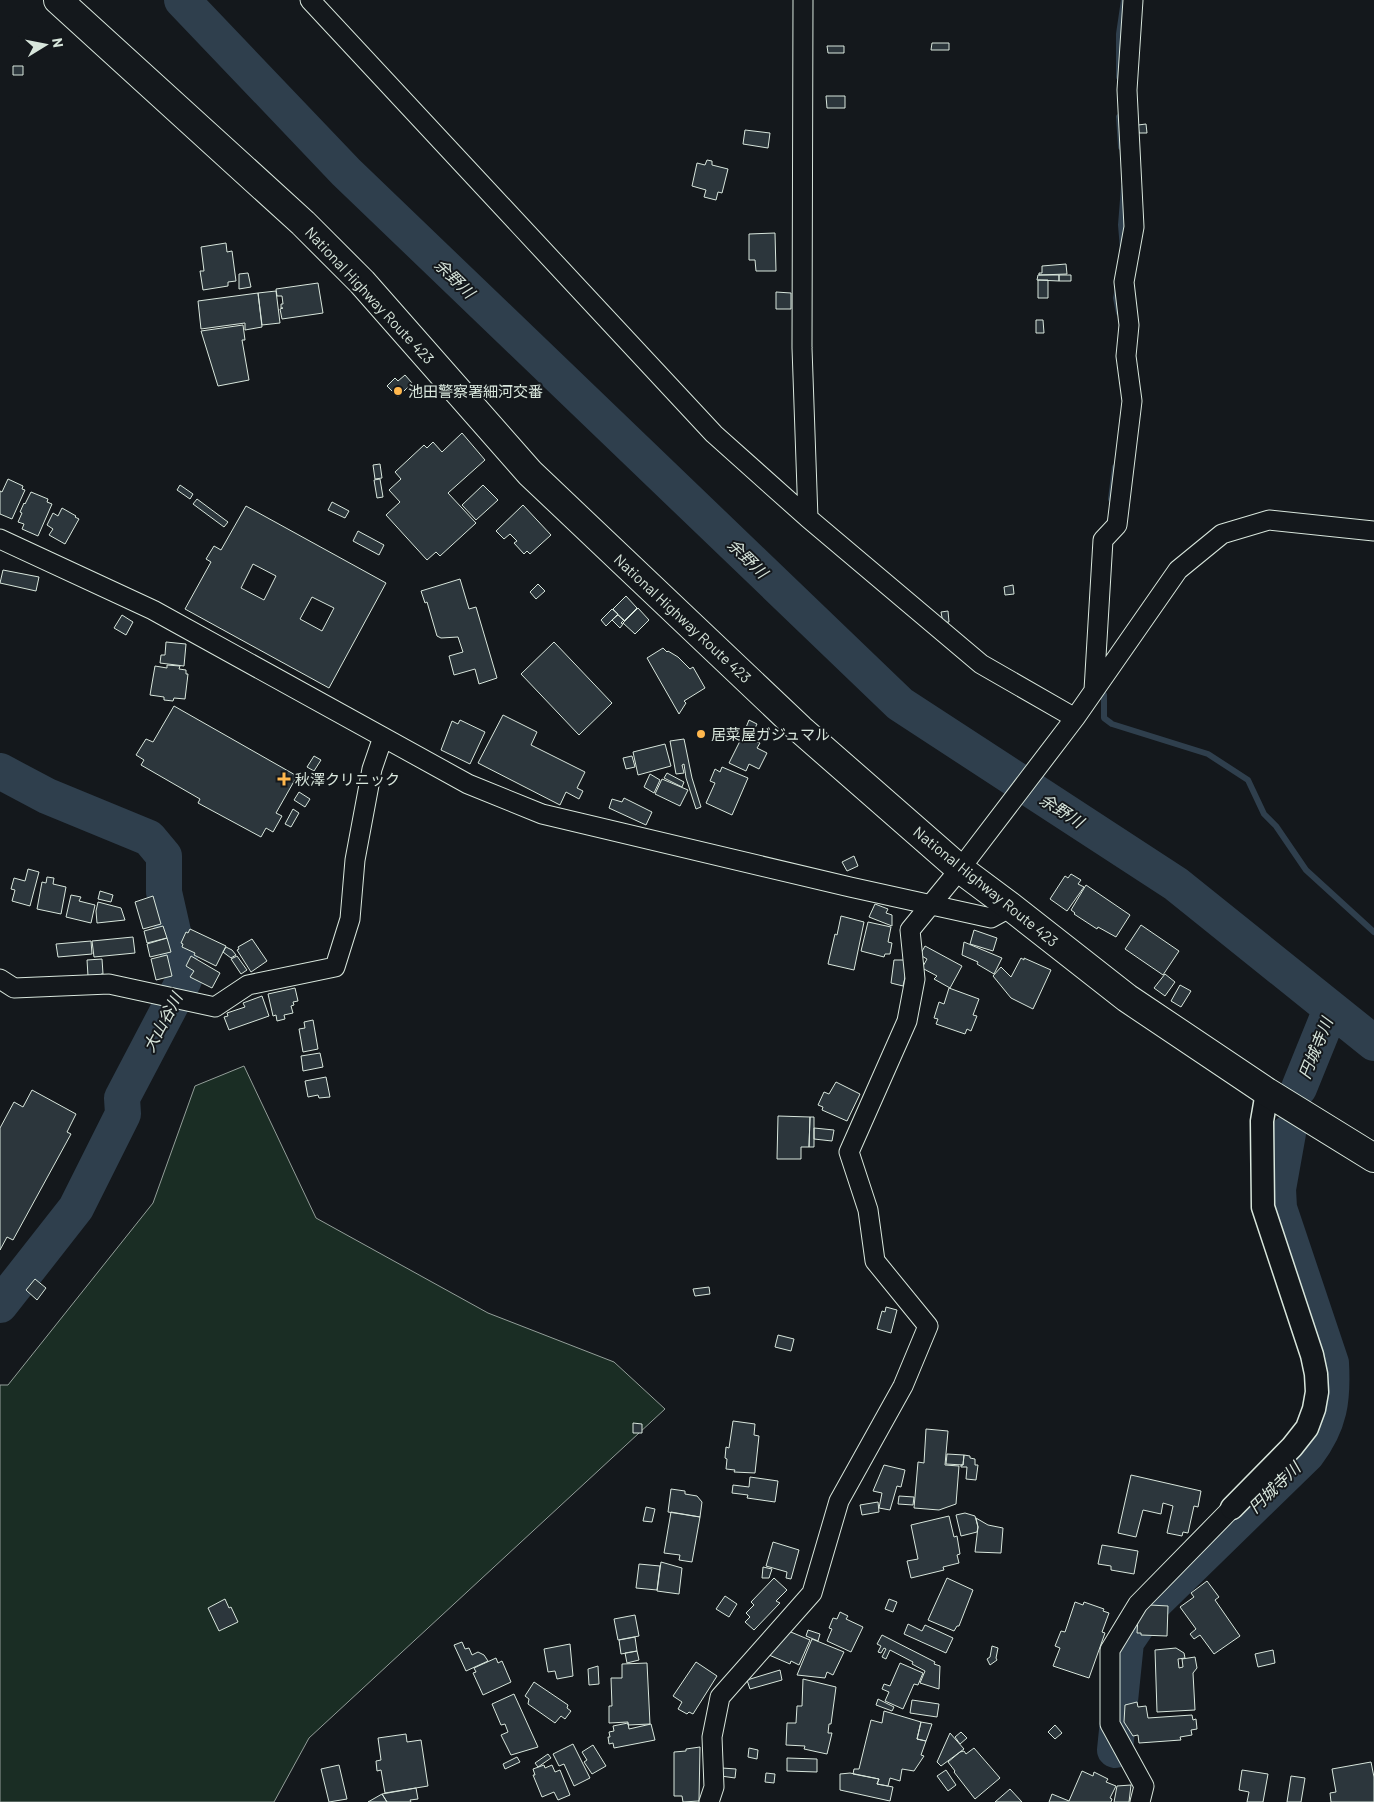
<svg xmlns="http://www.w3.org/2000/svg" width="1374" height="1802" viewBox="0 0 1374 1802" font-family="Barlow,'Noto Sans JP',sans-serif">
<rect width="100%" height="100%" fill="#14181c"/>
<path fill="#1a2d24" stroke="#939e99" d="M244 1066 316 1218 488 1313 614 1362 665 1409 309 1738 274 1802H0V1385H8L153 1203 195 1086Z"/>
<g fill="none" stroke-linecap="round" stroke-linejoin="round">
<path stroke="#2f3f4d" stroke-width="6" d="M1119 77V34L1124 0
M1119 117 1121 147
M1123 249 1121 225 1124 187
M1118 288 1116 298 1119 313
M1111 499 1115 467
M1104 695V718L1112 724 1208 754 1248 780 1264 814 1276 826 1306 870 1374 932"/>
<path stroke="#2f3f4d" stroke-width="36" d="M182 0 346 172 900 704 1176 884 1374 1043
M0 771 47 796 149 838 164 856V892L184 980 122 1098 123 1114 76 1208 0 1305
M1299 1088 1331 1009
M1115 1750 1126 1642 1149 1608 1307 1454C1330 1424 1333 1399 1331 1363L1279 1208 1278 1189 1288 1133"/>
</g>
<path fill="#2c363c" stroke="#d8e6dc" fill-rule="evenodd" d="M932 43H949V50H931Z
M827 46H844V53H828Z
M13 66H23V75H13Z
M826 96H845V108H827Z
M1146 124 1147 133H1139L1138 125Z
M745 130 770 133 768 148 743 144Z
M707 160 712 161V165L728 169 722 193 718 192 716 200 704 197 706 190 692 186 697 163 705 165Z
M775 233 776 271H756L755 260H749V234Z
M226 243 227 252 232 251 236 281 228 282V286L203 290 200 271H204L201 247Z
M1066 264 1067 274 1039 275V273H1042V266Z
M248 273 251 287 239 289V274Z
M1038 275H1059V281L1037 280Z
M1059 275H1071V281H1059Z
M1038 280H1048V298H1038Z
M318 283 323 313 282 319 280 309 283 308H281V304H283L282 296H277L276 289Z
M276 291 280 323 262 325 258 293Z
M776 292 791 293V309H776Z
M258 293 262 327 245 330V323L201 329 198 301Z
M1036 320H1043L1044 333H1036Z
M243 325 245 340H242L249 380 218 386 201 331Z
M405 375 412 383 398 397 387 386 395 378 398 381Z
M462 433 485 460 448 493 476 523 440 556 436 552 427 560 386 515 400 502 389 490 401 479 395 472 424 445 427 448 433 442 442 452Z
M380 464 382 478 375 479 373 465Z
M8 479 23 486 22 489 25 490 12 519 0 514V491L2 492Z
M380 479 383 497 377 498 374 480Z
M180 485 193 494 190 499 177 490Z
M483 485 498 500 476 520 462 505Z
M31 492 48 499 47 502 52 504 38 536 22 529 24 524 18 522 22 513 20 512 24 503 25 504Z
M197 499 228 522 224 527 193 504Z
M332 502 349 511 345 518 328 510Z
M523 505 551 535 530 554 527 551 524 554 514 543 517 541 510 534 504 539 496 531Z
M246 506 386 583 329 688 185 609 211 562 206 559 214 546 221 550ZM253 564 276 576 264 600 241 588ZM312 597 334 608 322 631 300 619Z
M62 508 76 516 75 517 79 519 65 544 49 535 53 529 47 525 53 513 58 516Z
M358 531 384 545 379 555 353 541Z
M3 570 39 577 36 591 0 583Z
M460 579 469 609 476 607 497 678 479 684 475 669 454 675 449 656 463 652 458 637 441 638 437 636 427 602 425 603 421 591Z
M538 584 545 591 536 599 530 592Z
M1013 585 1014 594 1005 595 1004 587Z
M626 596 637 608 624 621 613 609Z
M638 608 649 620 635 634 623 623Z
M612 609 618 614 606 626 601 620Z
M948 611 949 622 943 623 941 612Z
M122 615 133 622 126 635 114 628Z
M618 615 624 620 621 623 623 624 620 628 612 620Z
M166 642 186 644 184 666 160 663 161 655H165Z
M554 642 612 703 579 735 521 674Z
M663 648 667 652 668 651 678 657 690 669 693 667 705 688 684 701 686 703 679 714 647 658Z
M167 665 180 666 179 669 186 670V674H188L185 699 174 698 173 701 164 700V697L150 695 155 666 167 668Z
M174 706 297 776 276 813 282 816 273 832 266 828 261 837 198 803 200 799 141 765 144 760 136 755 146 739 153 742Z
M503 715 537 732 531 745 585 772 577 788 583 791 579 799 566 792 560 805 478 763Z
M460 720 485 732 470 764 441 750 452 721 458 724Z
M749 720 757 724 750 738 743 735Z
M743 735 760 743 757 748 767 753 759 769 749 764 746 771 729 763Z
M684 739 692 778 701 807 696 809 686 778 684 764 682 765 684 773 676 774 670 741Z
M665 744 671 766 638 775 633 752Z
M314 756 321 760 314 771 307 767Z
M632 756 635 767 626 769 623 758Z
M722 767 748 778 732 815 706 803 715 783 710 781 715 769 720 772Z
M667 773 684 782 682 787 664 778Z
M650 774 660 780 654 793 644 787Z
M662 779 688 790 680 806 655 794Z
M299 792 310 799 305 807 294 800Z
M624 798 652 812 646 825 609 808 612 799 622 802Z
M293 809 299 813 291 827 285 824Z
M854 856 858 866 847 871 842 862Z
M28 869 39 872 30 906 12 901 15 890 11 889 14 878 25 881Z
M1071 874 1081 880 1078 884 1084 887 1067 911 1050 899 1065 876 1068 878Z
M47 877 54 878 53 884 66 887 61 914 37 909 42 882 46 883Z
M1086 885 1130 915 1116 937 1098 927 1097 929 1074 914 1075 913 1071 910Z
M100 891 113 895 111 902 98 899Z
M71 895 81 897 79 901 95 905 91 923 66 917Z
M153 896 161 924 143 929 135 902Z
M98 902 121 908 125 920 97 923 96 911Z
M875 904 888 909 886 913 892 915V926L869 917Z
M841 916 864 922 854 970 828 964 835 934 837 935Z
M868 922 891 927 888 942 892 943 890 954H885L884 957 861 951Z
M1141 925 1179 951 1163 975 1125 949Z
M163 926 167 938 147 943 144 931Z
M190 929 226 946 216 966 194 955 195 953 182 947 183 944 181 943 186 932 188 933Z
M974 930 997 938 993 951 970 944Z
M133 937 135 953 94 957 92 941Z
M167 938 171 952 150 957 147 944Z
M252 939 267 961 251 972 237 950 239 949 238 947Z
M91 941 92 954 58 957 56 944Z
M964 942 1002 958 994 974 977 964 978 962 962 955Z
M925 946 962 966 950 988 934 979 937 976 922 968 927 959 920 955Z
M226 947 232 950 236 955 231 958 223 952Z
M167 955 172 976 156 980 151 959Z
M191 956 220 973 212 988 190 977 194 971 186 966Z
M237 956 247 970 241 974 231 959Z
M1021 958 1024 960V958L1051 970 1033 1009 1011 998 993 976 1001 967 1011 977Z
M102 959 103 974H101L102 976H88L87 960Z
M894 960H906L907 969 903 986 891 983Z
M1165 974 1175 982 1165 996 1154 988Z
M1180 985 1191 991 1181 1007 1171 1001Z
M295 988 298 1001 293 1002 294 1005 291 1006 293 1013 284 1015 285 1019 277 1021 276 1015 273 1016 268 994Z
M949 988 979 999 973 1015 977 1016 971 1031 967 1029 965 1034 936 1024 938 1019 934 1018 939 1002 944 1004Z
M262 996 269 1016 229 1030 224 1017 228 1016 227 1013 245 1007 243 1003Z
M313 1020 318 1049 303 1052 299 1029 305 1028 304 1022Z
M320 1053 323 1067 303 1071 301 1056Z
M326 1077 330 1097 319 1098 318 1095 308 1097 305 1081Z
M836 1082 860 1094 847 1121 822 1110 823 1107 818 1105 824 1092 829 1094Z
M32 1090 76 1114 67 1132 71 1134 13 1240 7 1237 0 1250V1128L14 1102 23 1107Z
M778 1116 810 1117 809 1147H801V1159H777Z
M810 1117H814V1147H809Z
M814 1128 834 1130 832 1141 814 1139Z
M35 1279 46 1288 37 1300 26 1290Z
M709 1287 710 1294 695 1296 693 1289Z
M886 1307 897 1310 891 1333 877 1329 882 1311 885 1312Z
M778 1335 794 1339 791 1351 775 1347Z
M733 1421 755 1424 754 1435 759 1436 755 1473 734 1472 735 1470 726 1469 727 1459 725 1458 726 1447 729 1448Z
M633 1423 642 1424V1433H633Z
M926 1429 948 1431 945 1465 959 1466 956 1504 939 1510 914 1508 918 1462 924 1463Z
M947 1454 964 1455 963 1465 946 1464Z
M964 1455 970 1456V1458L975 1459V1465H978L976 1480 966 1479 967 1467H961V1465H963Z
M884 1465 905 1470 901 1487 897 1486 890 1510 879 1508 882 1493 873 1491Z
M1131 1475 1201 1491 1198 1507 1194 1506 1188 1533 1183 1532 1182 1536 1167 1533 1173 1506 1163 1503 1161 1514 1143 1510 1136 1537 1118 1533Z
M750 1477 778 1481 775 1502 747 1498 748 1495 732 1493 733 1485 749 1487Z
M671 1489 685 1491V1494L697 1496 702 1502 700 1517 668 1512Z
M899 1496 914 1497 913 1505 898 1504Z
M878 1502 879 1512 862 1515 860 1505Z
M646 1507 655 1509 652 1522 643 1521Z
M671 1512 700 1517 692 1562 679 1560 680 1555 664 1553Z
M965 1513 975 1516 978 1527 977 1532 961 1536 956 1515Z
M949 1516 954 1537 957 1536 960 1554 957 1555 959 1563 943 1567 944 1570 911 1578 907 1561 918 1559 911 1525Z
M976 1518 988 1525 1003 1528 1001 1553 975 1552 978 1527Z
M773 1542 799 1550 791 1579 786 1578 787 1572 766 1566Z
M1102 1545 1138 1551 1134 1574 1111 1570V1566L1098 1564Z
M661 1562 682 1568 679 1594 657 1591Z
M639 1564 660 1566 657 1590 636 1588Z
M763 1567 772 1569 769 1578H762Z
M774 1578 787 1590 776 1601 780 1603 754 1630 745 1622 750 1617 746 1613 754 1605 751 1602Z
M947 1578 973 1590 959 1626H957L954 1631 928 1620Z
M1207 1581 1219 1597 1215 1600 1240 1636 1214 1654 1200 1635 1194 1639 1190 1634 1196 1629 1180 1607 1194 1597 1191 1593Z
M725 1596 737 1604 729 1617 716 1609Z
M225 1599 229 1608 231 1607 238 1622 219 1631 208 1608Z
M889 1599 897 1602 893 1612 885 1609Z
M1075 1602 1083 1605 1084 1602 1104 1609 1103 1611 1109 1613 1102 1632 1105 1633 1089 1678 1053 1666 1060 1648 1055 1646 1061 1631 1065 1632Z
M1150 1605 1168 1606 1167 1636 1141 1635V1633H1137L1138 1616H1142L1144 1610H1146Z
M840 1612 848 1616 846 1619 863 1627 851 1652 827 1641 832 1629 829 1628 833 1618 837 1619Z
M635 1615 639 1636 618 1640 614 1619Z
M908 1624 922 1631 925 1625 953 1638 946 1653 904 1634Z
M786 1630 810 1640 799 1665 791 1661 790 1664 769 1655Z
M808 1630 820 1634 818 1641 806 1636Z
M882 1635 935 1662 934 1664 940 1666 939 1689 920 1683 925 1671 912 1664 913 1662 890 1650 886 1659 882 1657 886 1649 884 1648 881 1653 878 1652 881 1646 877 1644Z
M635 1637 637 1651 621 1654 619 1640Z
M812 1639 844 1652 833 1675 827 1672 825 1678 797 1675Z
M462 1642 465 1649 469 1648 472 1655 478 1652 484 1655 488 1661 466 1671 454 1645Z
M570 1644 573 1676 557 1679 555 1671 548 1672 544 1649Z
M992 1646 998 1648 996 1658 997 1660 990 1665 987 1659 990 1657Z
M1176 1648 1184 1653 1185 1658 1178 1659 1179 1668 1183 1667 1182 1659 1195 1657 1197 1668 1193 1673 1195 1710 1157 1712 1155 1650Z
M1273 1650 1275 1663 1258 1667 1255 1654Z
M637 1651 639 1660 627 1663 625 1653Z
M496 1658 498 1663 502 1661 511 1682 483 1695 473 1673 476 1672 474 1668Z
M696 1662 717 1676 693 1714 689 1712 687 1714 678 1709 682 1702 673 1696Z
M647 1663 650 1724 628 1725V1722L609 1723V1706H612L611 1678H622V1664Z
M900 1663 923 1673 918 1685 914 1684 903 1709 885 1701 889 1692 882 1689 884 1684 890 1686Z
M598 1666 599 1684 589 1685 588 1669Z
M780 1670 782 1680 750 1689 747 1680Z
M803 1679 836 1687 831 1724H829L828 1733H832L827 1754 804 1749 805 1746 786 1745 787 1723H796L797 1706H802Z
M534 1682 568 1705 567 1708 571 1711 565 1719 561 1716 555 1723 528 1704 529 1699 525 1696Z
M514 1694 538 1747 511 1755 501 1735 508 1732 505 1724 501 1725 492 1704Z
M878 1699 894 1707 892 1711 876 1705Z
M912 1700 939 1704 937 1717 910 1713Z
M1137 1702 1138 1707 1146 1706 1148 1718 1192 1715 1193 1720 1196 1719 1197 1729 1191 1730 1192 1735 1180 1737 1181 1740 1139 1743 1138 1735 1133 1736 1124 1722 1125 1705Z
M884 1711 921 1722 917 1739 926 1741 921 1755 924 1756 914 1771 902 1769 900 1781 890 1778 888 1786 877 1784 879 1779 853 1774 854 1769H859L871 1720 882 1723Z
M921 1722 932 1724 926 1741 917 1739Z
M628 1723 629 1729 651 1724 655 1740 614 1748 613 1743 609 1744 608 1737H610L609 1732 614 1731 613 1726Z
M1055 1725 1062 1733 1055 1739 1048 1732Z
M961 1732 967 1738 960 1744 955 1737Z
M950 1733 964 1749 941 1766 937 1762Z
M406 1734 407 1742 421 1740 428 1786 385 1793 381 1770 377 1771 376 1761 381 1760 378 1738Z
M573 1744 590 1778 574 1786 564 1764 559 1766 553 1754Z
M593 1745 606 1766 592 1774 584 1762 587 1760 582 1752Z
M700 1747 699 1801 683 1802 682 1796H674V1752L686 1751V1749Z
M749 1748 758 1750 757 1759 748 1757Z
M974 1748 1000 1778 975 1799 954 1772 955 1771 948 1762 960 1752 964 1751 966 1754Z
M548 1754 551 1758 538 1767 535 1763Z
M517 1757 520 1762 505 1769 503 1764Z
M787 1758 817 1759V1772L787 1771Z
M1371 1762 1374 1777V1802H1331L1330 1793 1336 1792 1332 1769Z
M339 1765 347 1799 329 1802 321 1769Z
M544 1765 545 1768 552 1765 555 1772 560 1770 570 1795 558 1800 554 1792 542 1797 533 1775H535L533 1769Z
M722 1768 736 1769 735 1778 721 1776Z
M946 1770 956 1785 948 1791 937 1776Z
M1242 1770 1268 1774 1263 1802H1247L1249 1792 1239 1790Z
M1082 1771 1093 1776 1094 1772 1108 1779 1106 1782 1116 1786 1110 1798 1112 1799 1111 1802H1049L1052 1794 1069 1801Z
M766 1773 775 1774 774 1783 765 1782Z
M850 1773 879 1779 877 1784 893 1787 890 1801 840 1790V1774Z
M1291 1776 1305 1778 1301 1802H1287Z
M1131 1785 1129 1802H1114L1117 1786Z
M416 1788 418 1799 410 1800 411 1802H387L382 1794Z
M1010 1789 1022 1802H995Z
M382 1794 387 1802H368Z"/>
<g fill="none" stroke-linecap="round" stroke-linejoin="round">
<defs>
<path id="minor" d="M310 0 714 434 808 518 981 664 1075 718
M803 0 802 348 808 518
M0 539 153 610 468 784 542 814 850 887 991 918 1011 907
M1094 690 1103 540 1117 525 1132 401 1126 356 1129 325 1124 282 1134 227 1127 90 1133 0
M0 979 14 988 109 984 215 1007 248 985 335 967 350 919 355 860 372 769 383 737
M709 1802 714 1787 712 1737 720 1697 812 1593 839 1501 903 1386 928 1326 875 1261 868 1210 849 1152 907 1021 915 979 910 930 960 869 1075 718 1178 570 1222 534 1269 520 1374 531
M1140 1802 1144 1786 1110 1724V1650L1138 1604 1232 1508"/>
<path id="tertiary" d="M1232 1508 1292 1447 1307 1428 1314 1409 1317 1392 1316 1374 1312 1355 1263 1207 1262 1121 1267 1092"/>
<path id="trunk" d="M58 0 303 223 362 282 530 473 800 729 960 869 1011 907 1127 998 1267 1092 1374 1158"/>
</defs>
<use href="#minor" stroke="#d8e6dc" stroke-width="21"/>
<use href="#tertiary" stroke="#d8e6dc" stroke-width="25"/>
<use href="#trunk" stroke="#d8e6dc" stroke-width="30"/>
<use href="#minor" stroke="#14181c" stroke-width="19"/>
<use href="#tertiary" stroke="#14181c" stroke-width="22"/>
<use href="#trunk" stroke="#14181c" stroke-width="28"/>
</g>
<g fill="#ffb74d" stroke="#14181c" stroke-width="2">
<circle cx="398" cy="391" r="5"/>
<circle cx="701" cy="734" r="5"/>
<path d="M281.5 771.5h5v5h5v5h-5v5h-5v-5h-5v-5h5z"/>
</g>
<g text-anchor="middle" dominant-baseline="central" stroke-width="4" stroke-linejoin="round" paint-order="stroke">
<g font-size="15" fill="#d8e6dc" stroke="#14181c">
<text transform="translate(370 295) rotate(47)">National Highway Route 423</text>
<text transform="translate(683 618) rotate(43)">National Highway Route 423</text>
<text transform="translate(986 886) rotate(39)">National Highway Route 423</text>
</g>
<g font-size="15" fill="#d8e6dc" stroke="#14181c" text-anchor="start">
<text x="408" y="391">池田警察署細河交番</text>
<text x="711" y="734">居菜屋ガジュマル</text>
<text x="295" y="779">秋澤クリニック</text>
</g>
<g font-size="16" font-style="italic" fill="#d8e6dc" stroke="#14181c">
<text transform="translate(455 278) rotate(44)">余野川</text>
<text transform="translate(748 558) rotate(44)">余野川</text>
<text transform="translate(1062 810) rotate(33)">余野川</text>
<text transform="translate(162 1022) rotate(-62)">大山谷川</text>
<text transform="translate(1315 1048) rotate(-68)">円城寺川</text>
<text transform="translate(1274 1487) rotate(-44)">円城寺川</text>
</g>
</g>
<g transform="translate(45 45) rotate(80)" stroke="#14181c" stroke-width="4" paint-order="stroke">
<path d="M0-4L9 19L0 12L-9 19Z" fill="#d8e6dc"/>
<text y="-8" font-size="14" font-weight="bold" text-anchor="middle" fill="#d8e6dc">N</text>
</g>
</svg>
